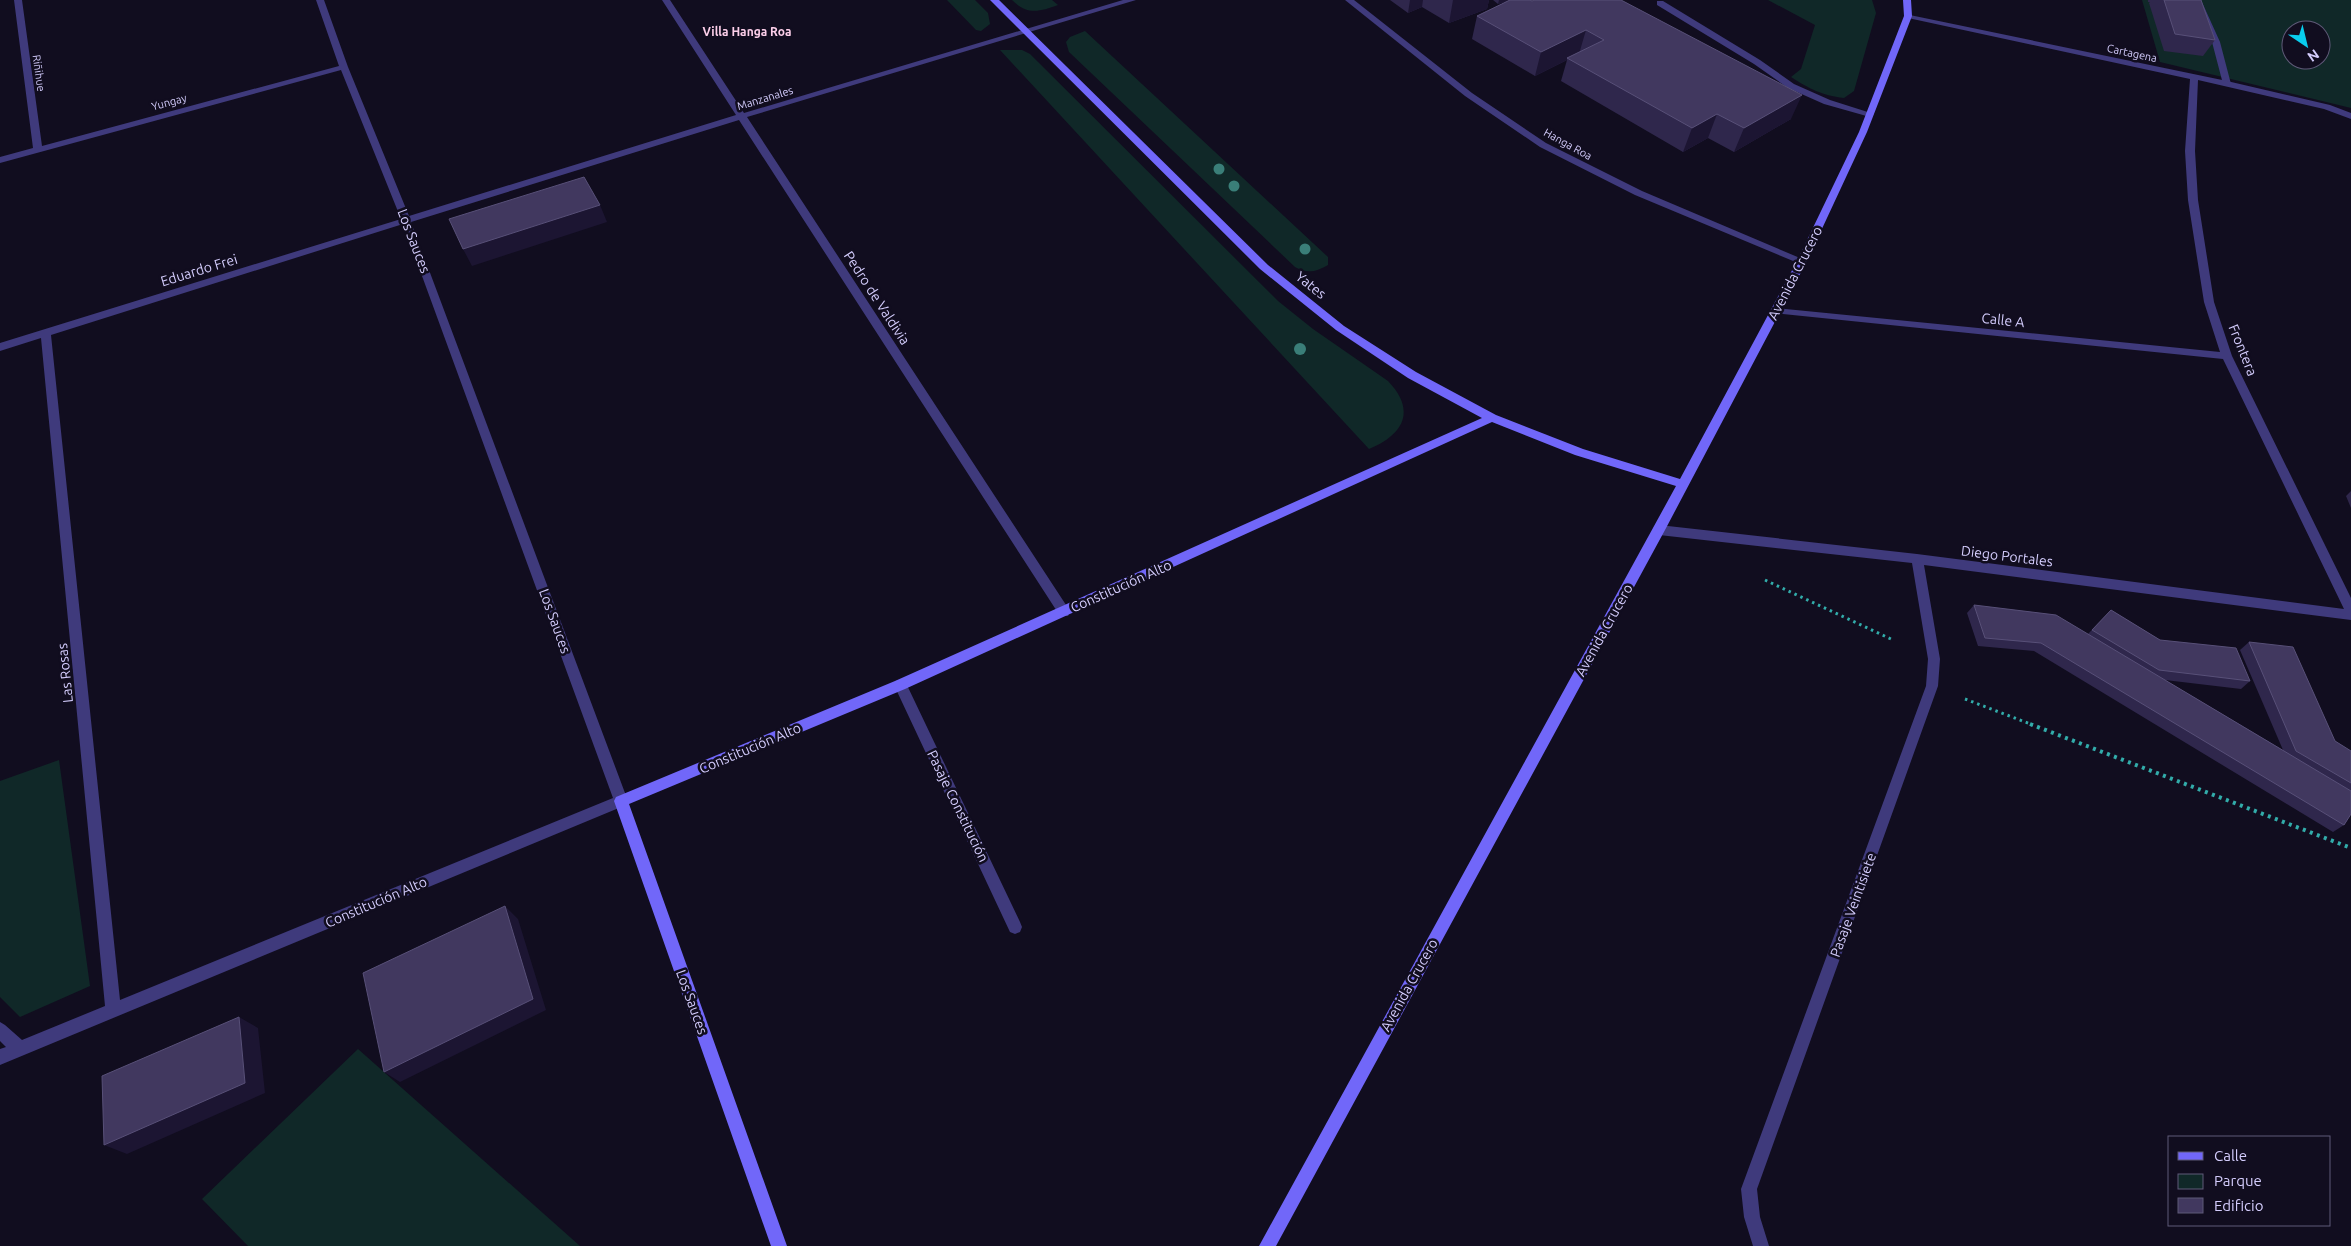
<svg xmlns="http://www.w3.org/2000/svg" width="2351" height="1246" viewBox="0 0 2351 1246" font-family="Ubuntu,sans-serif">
<rect width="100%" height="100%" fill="#110d1f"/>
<path fill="#102828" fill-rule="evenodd" d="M947 0H975L988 13 990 24 981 31 976 30Z
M1012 0H1052L1058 5C1039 12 1027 15 1012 0Z
M1768 0H1872L1876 13 1854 91 1844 98C1821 95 1810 89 1791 77L1801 69 1815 25Z
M2142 0H2351V108L2160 62ZM2291 30H2321V60H2291Z
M1085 31 1328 257V265C1315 272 1308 274 1295 267L1069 52 1066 42 1070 37Z
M1000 50H1022L1030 54 1278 301 1313 329 1388 381C1417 411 1403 435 1369 449Z
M59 760 90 986 20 1017 0 997V781Z
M358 1049 580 1246H248L202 1199Z"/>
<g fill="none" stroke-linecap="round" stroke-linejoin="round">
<path stroke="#32acaa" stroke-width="3" stroke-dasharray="2.5 4" stroke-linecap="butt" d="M1765 580 1893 640
M1965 699 2033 725"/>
<path stroke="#32acaa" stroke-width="4" stroke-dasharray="3 4.5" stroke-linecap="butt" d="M2030 724 2351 848"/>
<path fill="#3f3a7c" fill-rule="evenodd" d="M2193 0H2201L2220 42 2231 84 2230 86 2223 84 2212 42Z
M1657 1H1663L1760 60 1794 84 1830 100 1874 114 1870 117 1824 104 1788 88 1754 64 1657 5Z"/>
<path fill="#3f3a7c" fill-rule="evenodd" d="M14 0H22L42 146 339 66 316 0H324L348 67 409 216 736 115 662 0H670L744 113 1123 0H1136L747 117 1068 608 1070 612 1068 616H1060L739 120 411 222 628 801 626 805 0 1065V1049L6 1047 0 1041V1022L5 1025 22 1040 105 1006 41 338 0 351V343L401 219 341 70 0 163V157L33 148ZM403 224 613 798 120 1000 51 335Z
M1345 0H1354L1472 93 1546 143 1642 191 1807 261 1806 263H1798L1635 195 1540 147 1465 96Z
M1905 14 2227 81 2330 105 2351 113V119L2324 109 2198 80 2195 151 2198 200 2214 302 2232 356 2351 598V620L1924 565 1940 659 1938 686 1757 1189 1760 1217 1769 1246H1753L1744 1217 1741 1189 1926 686 1928 659 1912 563 1659 535 1653 530 1655 527 1659 525 1917 554 2344 609 2223 359 1772 313V309L1776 308 2220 352 2204 302 2188 200 2185 151 2190 79 1908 18H1905Z
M900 680 905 681 1020 922 1022 927 1020 932 1015 934 1010 932 894 685 895 681Z"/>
<path fill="#7167f9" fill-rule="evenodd" d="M990 0H999L1268 265 1344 326 1416 372 1496 415 1583 449 1680 479 1797 261 1859 132 1904 16 1903 0H1911L1912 16 1867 132 1807 261 1665 530 1276 1246H1259L1676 486 1575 455 1492 422 905 689 629 804 787 1246H771L614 801 616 797 895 681 1482 418 1408 378 1336 330 1260 269Z"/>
</g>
<g fill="#3a7e78">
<circle cx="1219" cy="169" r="5.5"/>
<circle cx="1234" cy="186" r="5.5"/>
<circle cx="1305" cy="249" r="5.5"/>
<circle cx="1300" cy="349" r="6"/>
</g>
<path fill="#2f274c" d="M1390 0H1489L1487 9 1449 23 1422 7 1408 13Z
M1493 0H1530L1791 119 1734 152 1708 138 1683 152 1561 81 1567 60 1535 76 1472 39 1477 16 1508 1 1498 4Z
M2148 0H2201L2215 40 2203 56 2164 51 2149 3 2150 2H2148Z
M2351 491V508L2346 496Z
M1974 605 2088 634 2111 610 2160 640 2250 681 2241 689 2165 680 2283 750 2240 650 2249 642 2335 741 2351 751V814L2344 825 2333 832 2034 651 1978 646 1967 613Z"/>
<path fill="#1c1532" d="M1410 0H1423L1422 7 1408 13Z
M1453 0H1489L1487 9 1449 23Z
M1499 0H1511L1498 4Z
M1586 30 1579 54 1567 58V60L1535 76 1541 52Z
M1802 95 1791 119 1734 152 1744 128Z
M1717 114 1708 138 1683 152 1692 128Z
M600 205 607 222 472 266 463 249Z
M505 906 518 919 546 1010 400 1082 384 1072Z
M239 1017 258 1028 265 1093 127 1154 104 1145Z"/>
<path fill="#41385f" stroke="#585078" d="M1510 0H1530L1532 1 1534 0H1621L1802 95 1744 128 1717 114 1692 128 1567 58 1604 40 1586 30 1541 52 1477 16Z
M2164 0H2201L2215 40 2175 34Z
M584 177 600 205 463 249 449 219Z
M1974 605 2056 615 2351 791V814L2344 825 2041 643 1985 638Z
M2111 610 2160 640 2236 648 2250 681 2159 670 2092 630Z
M2249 642 2293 647 2335 741 2351 751V783L2296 751Z
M505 906 533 999 384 1072 363 973Z
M239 1017 245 1083 104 1145 102 1076Z"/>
<g text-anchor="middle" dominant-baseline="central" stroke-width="5" stroke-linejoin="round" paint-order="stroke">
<g font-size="11" fill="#d4cdfd" stroke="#110d1f">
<text transform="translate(2132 53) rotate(12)">Cartagena</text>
<text transform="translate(39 73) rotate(82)">Riñihue</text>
<text transform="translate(765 98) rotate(-17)">Manzanales</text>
<text transform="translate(169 102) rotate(-15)">Yungay</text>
<text transform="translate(1568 144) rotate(29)">Hanga Roa</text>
</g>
<g font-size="12" font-weight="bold" fill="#fdcfea" stroke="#110d1f">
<text x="747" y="31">Villa Hanga Roa</text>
</g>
<g font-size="14" fill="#d4cdfd" stroke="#110d1f">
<text transform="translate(414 241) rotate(69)">Los Sauces</text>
<text transform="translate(199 270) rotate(-17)">Eduardo Frei</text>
<text transform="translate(1795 273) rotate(-63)">Avenida Crucero</text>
<text transform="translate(1311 285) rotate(39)">Yates</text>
<text transform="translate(877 298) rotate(57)">Pedro de Valdivia</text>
<text transform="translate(2003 320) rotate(6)">Calle A</text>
<text transform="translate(2243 350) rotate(68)">Frontera</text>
<text transform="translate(2007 556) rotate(7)">Diego Portales</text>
<text transform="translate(1121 586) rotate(-24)">Constitución Alto</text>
<text transform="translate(555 621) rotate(70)">Los Sauces</text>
<text transform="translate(1604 630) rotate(-61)">Avenida Crucero</text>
<text transform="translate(65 673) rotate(-96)">Las Rosas</text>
<text transform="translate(750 748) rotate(-23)">Constitución Alto</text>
<text transform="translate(958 806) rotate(64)">Pasaje Constitución</text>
<text transform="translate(376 902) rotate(-23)">Constitución Alto</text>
<text transform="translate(1853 905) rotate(-70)">Pasaje Veintisiete</text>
<text transform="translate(1409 985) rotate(-61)">Avenida Crucero</text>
<text transform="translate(692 1002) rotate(70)">Los Sauces</text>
</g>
</g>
<rect x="2168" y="1136" width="162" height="90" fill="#110d1f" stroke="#5f5a78"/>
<rect x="2178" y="1152" width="25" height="8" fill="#7167f9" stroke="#5f5a78"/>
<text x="2214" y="1161" font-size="15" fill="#d4cdfd">Calle</text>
<rect x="2178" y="1174" width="25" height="15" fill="#102828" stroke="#5f5a78"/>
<text x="2214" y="1186" font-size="15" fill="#d4cdfd">Parque</text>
<rect x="2178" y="1198" width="25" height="15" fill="#41385f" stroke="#5f5a78"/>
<text x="2214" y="1211" font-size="15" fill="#d4cdfd">Edificio</text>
<g transform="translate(2306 45) rotate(145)"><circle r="24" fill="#110d1f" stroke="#5f5a78"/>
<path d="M0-4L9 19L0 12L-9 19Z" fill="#09cded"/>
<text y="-8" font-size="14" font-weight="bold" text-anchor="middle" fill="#d4cdfd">N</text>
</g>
</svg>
